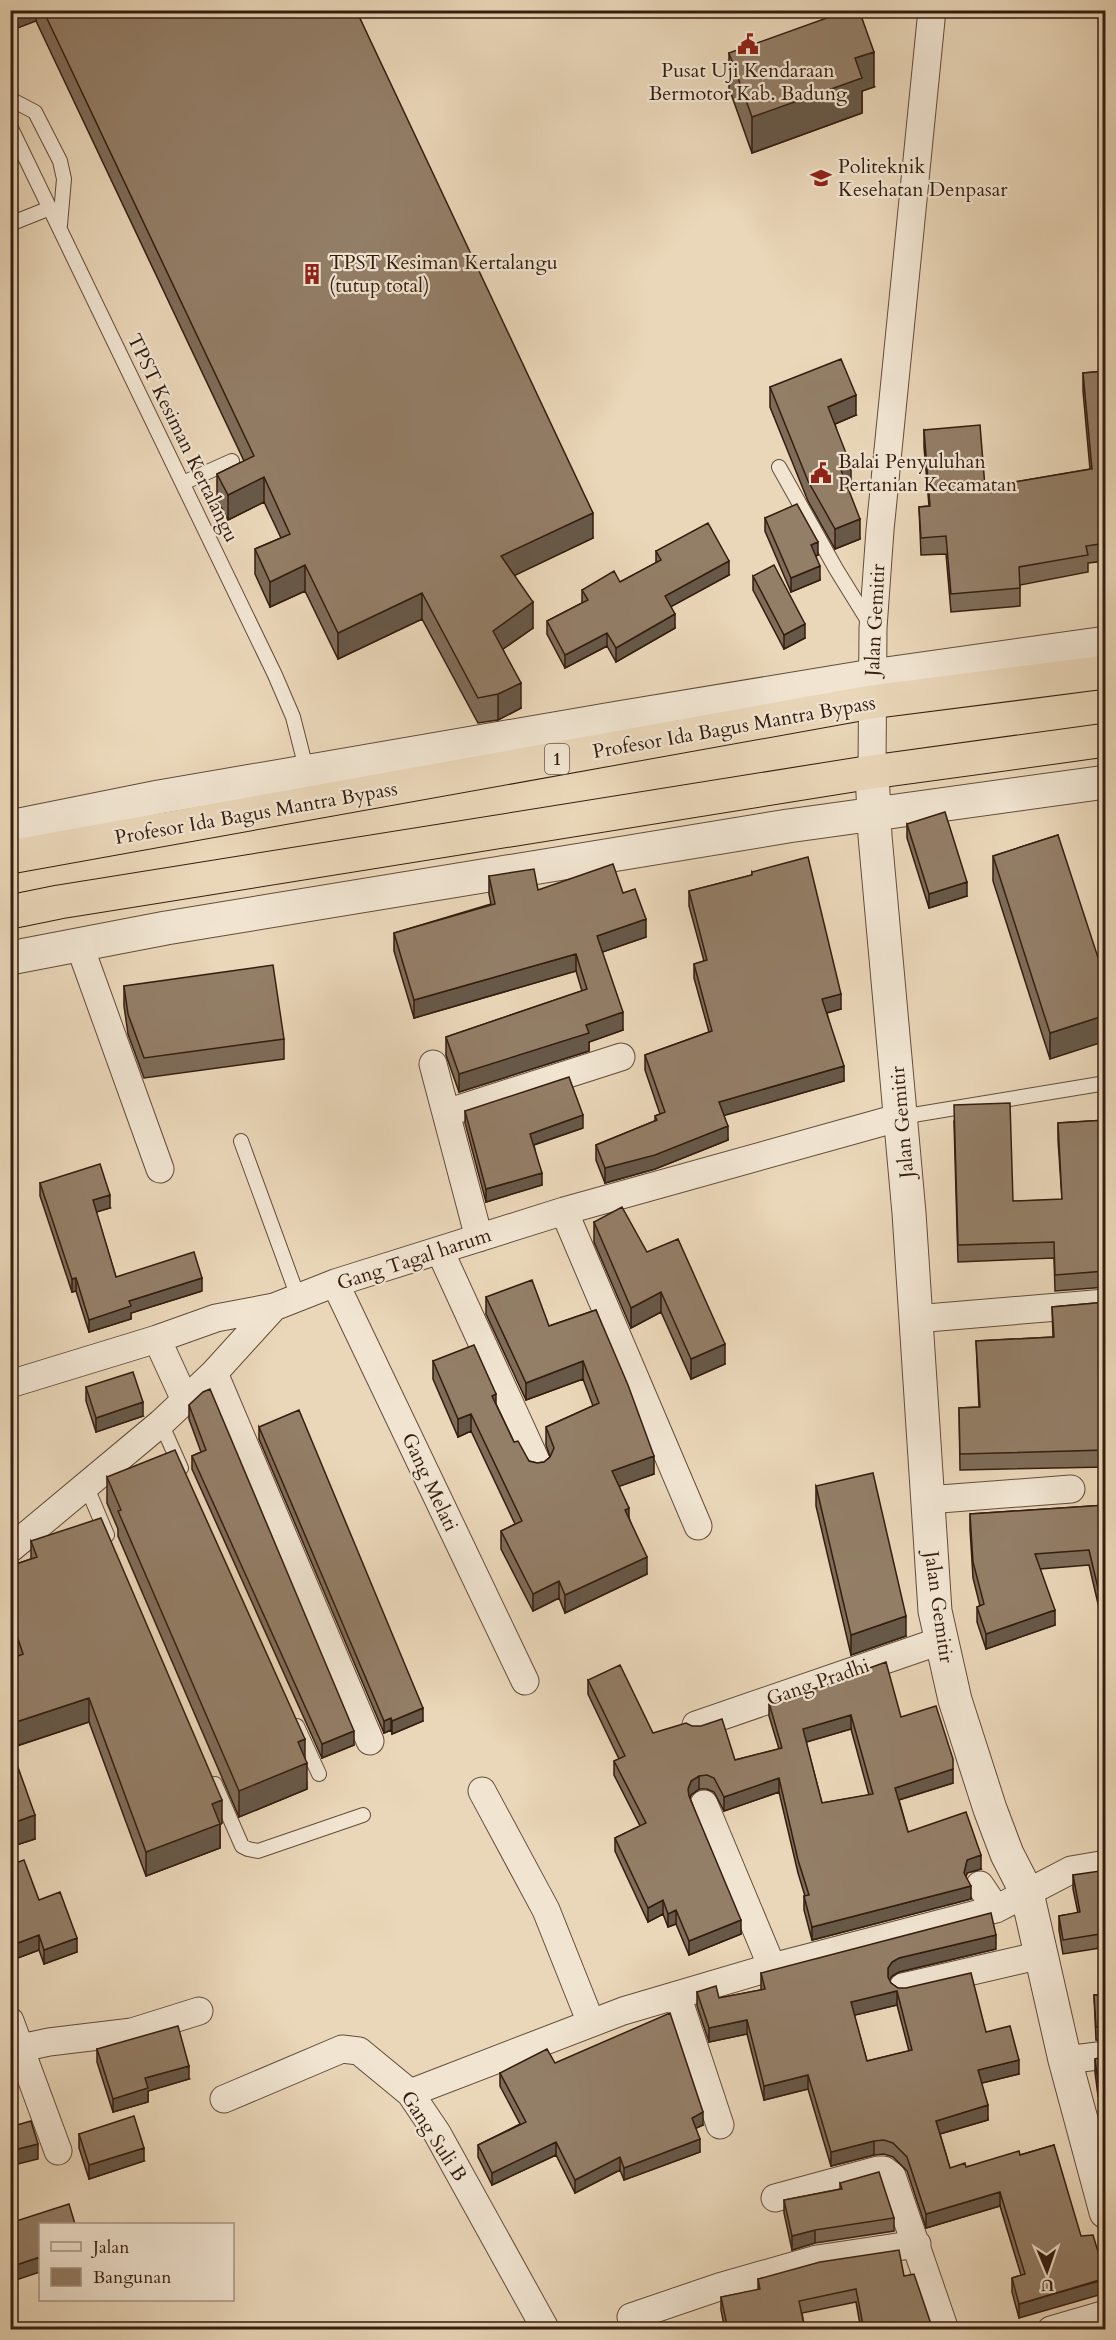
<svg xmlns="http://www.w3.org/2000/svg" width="1116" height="2340" viewBox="0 0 1116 2340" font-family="Cardo,serif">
<rect width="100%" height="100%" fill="#ead7b9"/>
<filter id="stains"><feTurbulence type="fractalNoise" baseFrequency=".00333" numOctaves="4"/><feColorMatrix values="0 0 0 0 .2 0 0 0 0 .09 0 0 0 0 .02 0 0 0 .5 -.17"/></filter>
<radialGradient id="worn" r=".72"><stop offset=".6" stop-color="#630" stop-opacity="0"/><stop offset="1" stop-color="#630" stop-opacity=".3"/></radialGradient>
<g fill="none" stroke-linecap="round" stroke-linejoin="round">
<defs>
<path id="service" d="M10 99 35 112 60 161 64 179 60 225
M10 126 275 675 293 717 307 772
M10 224 50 208
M779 467 836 569 870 624
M183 483 232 461
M901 1117 1106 1083
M241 1141 298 1297
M161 1423 181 1468
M86 1485 107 1535
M297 1726 319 1774
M215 1784 242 1846 248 1849 258 1851 363 1815"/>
<path id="minor" d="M872 772 873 628 880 530 932 10
M79 944 160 1169
M433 1064 479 1238
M446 1113 621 1057
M564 1211 698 1526
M440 1251 538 1465
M335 1283 525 1681
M915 1319 1106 1303
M157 1339 185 1400
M214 1373 370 1741
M10 1384 157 1339 216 1318 274 1307
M927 1500 1071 1489
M10 1549 161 1423 214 1373 274 1307 335 1283 564 1211 901 1117
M696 1725 940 1641
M482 1791 546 1910 591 2023
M704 1804 772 1967
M980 1885 996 1909
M903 1987 1041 1955
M677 1995 720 2125
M10 2021 58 2151
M21 2048 49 2042 132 2032 199 2011
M1065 2060 1106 2055
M410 2093 623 2011 772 1967 996 1909 1071 1870 1106 1864
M224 2099 342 2049 359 2051 410 2093 437 2133 546 2330
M775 2198 878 2170H884L892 2176 945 2330
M631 2317 719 2287 817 2259 917 2244
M1051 2330 1106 2314"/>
<path id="tertiary" d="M872 772 875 836 909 1213 935 1611 955 1700 990 1809 1007 1854 1027 1893 1065 2060 1106 2212
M10 827 159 797 618 718 872 676 1106 643
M10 958 166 928 788 826 1106 782"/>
<path id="trunk" d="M10 857 871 702 1106 672
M10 912 59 902 872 772 1106 740"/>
</defs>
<use href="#service" stroke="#624c3a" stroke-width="16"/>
<use href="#minor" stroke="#624c3a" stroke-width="29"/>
<use href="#tertiary" stroke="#624c3a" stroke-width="35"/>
<use href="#trunk" stroke="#341d0f" stroke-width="35"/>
<use href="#service" stroke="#f1e5d2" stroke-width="14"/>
<use href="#minor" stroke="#f1e5d2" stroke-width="27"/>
<use href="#tertiary" stroke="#f1e5d2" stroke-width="33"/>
<use href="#trunk" stroke="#ead7b9" stroke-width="33"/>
</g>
<path fill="#7e6c59" stroke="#341d0f" stroke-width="1.5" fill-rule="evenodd" d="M10 10H356L593 538 514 575 533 628 503 649 521 708 498 720 478 723 422 619 338 659 305 591 270 607 255 574V549L281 538 264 502 228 520 217 499V474L244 461 36 21Z
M729 53 874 87 862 91V113L752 153 729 88Z
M1106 371V561L1088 563V572L1020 585V606L951 612 946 554 921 555 919 507 929 506 924 447V430L985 487 1090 469 1083 391V373Z
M770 387 856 415 835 424 851 486 848 488 860 539 835 549 808 501 770 407Z
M765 518 818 555 816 556 820 580 791 592 765 531Z
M656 551 729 575 671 606 675 628 616 662 607 646 565 668 547 634V621L582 603V590L620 582 656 563Z
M753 576 805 638 784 649 753 590Z
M907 824 967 896 929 908 907 838Z
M1058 835 1050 1059 993 881V856Z
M752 872 841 1009 827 1013 844 1081 724 1115 728 1140 655 1169 605 1183 596 1160V1145L655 1121V1116L660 1114 645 1070V1055L709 1032 694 978V964L704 961 689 906V891L752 875Z
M489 876 538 890 623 893 646 937 602 952 623 1030 589 1042V1051L459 1092 446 1055V1037L582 991 576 971 414 1018 394 951V933L491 904 489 894Z
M124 986 284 1039V1059L144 1078 128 1034 124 1006Z
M465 1111 583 1128 534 1145 542 1185 486 1202 465 1123Z
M1106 1120V1287L1055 1291 1054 1258 958 1262 954 1122 1013 1201 1062 1200 1058 1140V1123Z
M40 1183 110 1208 96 1212 116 1277 202 1291 131 1313V1319L89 1332 76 1291 72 1292 40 1196Z
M594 1222 647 1252 725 1364 691 1379 661 1312 631 1328 594 1242Z
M486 1297 549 1326 596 1310 654 1474 619 1486 647 1574 565 1613 559 1598 533 1611 501 1549V1531L515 1524 471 1431 458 1437 433 1379V1361L496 1404 514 1442 529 1461 537 1463 544 1462 550 1457 546 1445V1427L593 1406 583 1379 526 1400 486 1314Z
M1106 1302V1467L960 1470 959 1408 979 1407 976 1341 1053 1337 1052 1307Z
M86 1387 143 1416 96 1432 86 1401Z
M189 1405 354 1745 322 1758 192 1469V1456L201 1452 189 1419Z
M259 1427 423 1721 392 1734 391 1730 384 1733 259 1439Z
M107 1477 305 1758 307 1789 239 1817 118 1536V1529L107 1503Z
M816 1486 906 1636 851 1655 816 1506Z
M1106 1505V1638L1089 1565 1040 1569 1055 1625 986 1649 977 1622V1607L980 1606 973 1578 970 1529V1514Z
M31 1541 222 1823 220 1825V1848L146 1876 89 1722 11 1748 35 1839 10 1847V1659L16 1657 10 1639V1566L31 1559Z
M858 1672 901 1717 953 1783 899 1800 908 1832 981 1869 967 1873 966 1876 971 1899 812 1940 804 1910V1896H805L798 1873 779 1792 724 1811 714 1792 707 1789H699L691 1795 690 1798 741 1934 689 1955 676 1924 668 1927 663 1914 648 1922 615 1851V1838L640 1826 614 1775V1761L619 1759 588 1694V1680L653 1733 735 1760 779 1749 769 1716V1703L858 1675ZM851 1729 869 1795 822 1803 806 1742Z
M10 1865 39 1900 77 1952 44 1964 39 1950 10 1961Z
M1073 1875H1106V1947L1063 1954 1059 1930V1916L1078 1913 1073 1889Z
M996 1949 899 1972 892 1976 889 1980 891 1983 898 1988 986 2032 1019 2074 981 2083 988 2120 940 2134 950 2168 966 2167 1020 2155 1054 2145 1019 2318 1012 2292V2278L1021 2275 1000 2206 926 2228 907 2171 893 2157 884 2154 874 2155 831 2166 808 2089 764 2100 747 2034 709 2042 697 2006V1992L719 1998 761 1990V1973ZM897 2005 909 2051 867 2061 854 2015Z
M1094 1995H1106V2041L1096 2040Z
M97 2049 189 2079 148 2091V2102L113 2112 97 2062Z
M1106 2056V2117L1103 2095 1098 2096 1095 2072V2059Z
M555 2063 703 2125 696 2128 700 2152 624 2180 620 2170 575 2193 556 2155 492 2185 478 2157V2145L520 2124 500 2086V2073Z
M79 2134 144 2161 89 2179 79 2148Z
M840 2183 894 2218V2231L815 2243 792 2250 784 2213V2200L840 2189Z
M904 2276 931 2324V2330H861L856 2302 802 2313 805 2330H725L721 2310V2297L758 2290V2279Z"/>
<path fill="#675848" stroke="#341d0f" stroke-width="1.5" d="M10 10H36V21L10 31Z
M874 52V87L862 91V113L752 153V117L855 58Z
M856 395V415L828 427V407Z
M851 466V486L841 490V470Z
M264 477V502L228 520V495Z
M593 513V538L501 582V556Z
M860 519V539L835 549V529Z
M818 542V555L811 558V545Z
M729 561V575L665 610V596Z
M305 565V591L270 607V582Z
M820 566V580L791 592V578Z
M422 593V619L338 659V633Z
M533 602V628L493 656V631Z
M675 614V628L616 662V648Z
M805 624V638L784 649V635Z
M607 633V646L565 668V655Z
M521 683V708L498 720V694Z
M967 882V896L929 908V894Z
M646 919V937L597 954V936Z
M576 954V971L414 1018V1000Z
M841 994V1009L822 1014V999Z
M623 1012V1030L589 1042V1051L459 1092V1074L586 1025Z
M1106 1015V1041L1050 1059V1033Z
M844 1066V1081L719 1117V1102Z
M583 1115V1128L530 1146V1134Z
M728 1126V1140L655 1169 605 1183V1168Z
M542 1173V1185L486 1202V1189Z
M110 1195V1208L93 1213V1200Z
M76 1278V1291L72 1292V1279Z
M202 1278V1291L131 1313V1319L89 1332V1320L129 1301Z
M661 1292V1312L631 1328V1308Z
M725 1344V1364L691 1379V1359Z
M583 1361V1379L526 1400V1383Z
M496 1394V1411L492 1396Z
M143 1402V1416L96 1432V1418Z
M471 1414V1431L458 1437V1419Z
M654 1456V1474L612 1489V1471Z
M629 1508V1525L625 1510Z
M647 1557V1574L565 1613V1595Z
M559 1581V1598L533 1611V1594Z
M1055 1610V1625L986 1649V1634Z
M906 1616V1636L851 1655V1635Z
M89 1698V1722L10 1748V1724Z
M423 1708V1721L392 1734V1721Z
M851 1715V1729L803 1743V1729Z
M391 1718V1730L384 1733V1721Z
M354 1731V1745L322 1758V1744Z
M305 1739V1764L307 1763V1789L239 1817V1791L298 1742Z
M953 1769V1783L895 1801V1788Z
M699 1776V1789L691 1795 688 1803V1789L691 1781Z
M779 1778V1792L724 1811V1797Z
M222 1800V1823L220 1825V1848L146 1876V1852L212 1804Z
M35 1815V1839L10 1847V1824Z
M981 1855V1869L967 1873 964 1887V1873L967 1860Z
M971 1886V1899L812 1940V1927Z
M663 1900V1914L648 1922V1908Z
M676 1910V1924L668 1927V1914Z
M741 1920V1934L689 1955V1941Z
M39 1935V1950L10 1961V1946Z
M996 1935V1949L899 1972 892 1976 888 1982V1968L892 1962 899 1958Z
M77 1938V1952L44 1964V1950Z
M897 1991V2005L851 2016V2002Z
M747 2020V2034L709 2042V2028Z
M1019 2060V2074L978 2084V2070Z
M13 2061V2076L10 2077V2062Z
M189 2066V2079L148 2091V2102L113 2112V2099L145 2078Z
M808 2075V2089L764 2100V2086Z
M988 2105V2120L936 2135V2121Z
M703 2112V2125L692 2130V2118Z
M700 2139V2152L624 2180V2168Z
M874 2141V2155L831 2166V2152Z
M556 2142V2155L492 2185V2173Z
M38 2144V2159L10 2166V2151Z
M144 2148V2161L89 2179V2165Z
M620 2157V2170L575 2193V2180Z
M1000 2192V2206L926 2228V2214Z
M815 2230V2243L792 2250V2236Z
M40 2257V2272L10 2282V2267Z
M1106 2279V2293L1019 2318V2304Z"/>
<path fill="#937e67" stroke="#341d0f" stroke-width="1.5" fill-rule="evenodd" d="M43 10H356L593 513 501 556 533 602 493 631 521 683 498 694 478 698 422 593 338 633 305 565 270 582 255 549 290 534 264 477 228 495 217 474 254 456Z
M849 10H859L874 52 855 58 862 78 752 117 729 53Z
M841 359 856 395 828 407 851 466 841 470 860 519 835 529 808 481 770 387Z
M1106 371V543L1086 546 1088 555 1019 567 1020 588 951 594 946 536 921 538 919 507 930 506 924 430 980 425 985 487 1092 469 1083 373Z
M797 504 818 542 811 545 820 566 791 578 765 518Z
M708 523 729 561 665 596 675 614 616 648 607 633 565 655 547 621 588 600 582 590 614 571 620 582 661 560 656 551Z
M774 565 805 624 784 635 753 576Z
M945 812 967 882 929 894 907 824Z
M1058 835 1106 982V1015L1050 1033 993 856Z
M808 857 841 994 822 999 844 1066 719 1102 728 1126 655 1155 605 1168 596 1145 657 1120 655 1116 665 1112 645 1055 712 1031 694 964 707 960 689 891 752 875V872Z
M613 864 623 893 635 889 646 919 597 936 623 1012 586 1025 589 1033 459 1074 446 1037 587 989 576 954 414 1000 394 933 495 904 489 876 534 869 538 890Z
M273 965 284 1039 144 1058 128 1014 124 986Z
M569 1077 583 1115 530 1134 542 1173 486 1189 465 1111Z
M1010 1103 1013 1201 1062 1199 1058 1123 1106 1120V1271L1055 1275 1054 1242 958 1245 954 1105Z
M100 1164 110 1195 93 1200 116 1277 194 1252 202 1278 129 1301 131 1306 89 1320 76 1278 72 1279 40 1183Z
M622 1207 647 1252 678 1239 725 1344 691 1359 661 1292 631 1308 594 1222Z
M532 1280 549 1326 596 1310 628 1385 654 1456 612 1471 629 1508 625 1510 647 1557 565 1595 559 1581 533 1594 501 1531 522 1521 471 1414 458 1419 433 1361 474 1345 496 1394 492 1396 514 1442 518 1441 529 1461 537 1463 544 1462 550 1457 554 1448 546 1427 599 1403 583 1361 526 1383 486 1297Z
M1106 1302V1450L960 1454 959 1408 980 1407 976 1341 1054 1337 1052 1307Z
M133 1372 143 1402 96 1418 86 1387Z
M210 1389 354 1731 322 1744 192 1456 206 1450 189 1405 203 1392Z
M299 1410 423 1708 392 1721 391 1718 384 1721 259 1427Z
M175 1450 305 1739 298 1742 307 1763 239 1791 118 1511 121 1510 107 1477Z
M873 1473 906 1616 851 1635 816 1486Z
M1106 1505V1622L1089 1550 1035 1554 1055 1610 986 1634 977 1607 984 1604 973 1562 970 1514Z
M101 1518 222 1800 212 1804 220 1824 146 1852 89 1698 10 1724V1659L23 1654 10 1615V1566L37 1557 31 1541Z
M886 1662 901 1717 936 1706 953 1759V1769L895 1788 908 1832 966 1812 981 1855 967 1860 964 1873 971 1886 812 1927 804 1896 809 1895 798 1860 779 1778 724 1797 714 1778 707 1775 699 1776 691 1781 688 1789 689 1796 741 1920 689 1941 676 1910 668 1914 663 1900 648 1908 615 1838 646 1823 614 1761 625 1756 588 1680 620 1665 653 1733 686 1723 692 1726H701L722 1719 735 1760 782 1748 769 1703 858 1675V1672ZM851 1715 873 1794 822 1803 803 1729Z
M10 1745 35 1815 10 1824Z
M24 1860 39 1900 60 1892 77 1938 44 1950 39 1935 10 1946V1865Z
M1100 1871 1101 1876 1106 1875V1933L1063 1940 1059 1916 1080 1912 1073 1875Z
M991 1913 996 1935 899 1958 892 1962 888 1968V1977L891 1983 898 1988H906L971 1973 986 2032 1010 2026 1019 2060 978 2070 988 2105 936 2121 950 2168 965 2163 966 2167 1019 2151 1020 2155 1054 2145 1081 2236 1093 2235 1106 2278 1019 2304 1012 2278 1025 2274 1000 2192 926 2214 907 2157 893 2143 884 2140 874 2141 831 2152 808 2075 764 2086 747 2020 709 2028 697 1992 716 1986 719 1998 765 1989 761 1973ZM897 1991 912 2050 867 2061 851 2002Z
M1094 1995H1106V2027H1096Z
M670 2013 703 2112 692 2118 700 2139 624 2168 620 2157 575 2180 556 2142 492 2173 478 2145 526 2122 500 2073 547 2049 555 2063Z
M178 2026 189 2066 145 2078 148 2088 113 2099 97 2049Z
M10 2053 13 2061 10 2062Z
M1106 2056V2104L1103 2082H1098L1095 2059Z
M10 2093 17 2125 31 2121 38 2144 10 2151Z
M134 2116 144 2148 89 2165 79 2134Z
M879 2172 894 2218 815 2230 792 2236 784 2200 842 2189 840 2183Z
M69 2204 75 2224H40V2257L10 2267V2223Z
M899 2250 904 2276 914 2274 931 2324 903 2330H864L856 2289 799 2301 805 2330H728L721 2297 760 2289 758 2279 820 2262Z"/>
<defs>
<symbol id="civic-bare" viewBox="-9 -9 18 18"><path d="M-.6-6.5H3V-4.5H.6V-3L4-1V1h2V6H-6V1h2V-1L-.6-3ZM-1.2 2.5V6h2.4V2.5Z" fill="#8f2418" stroke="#f1e5d2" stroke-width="2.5" paint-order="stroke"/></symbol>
<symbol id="university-bare" viewBox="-9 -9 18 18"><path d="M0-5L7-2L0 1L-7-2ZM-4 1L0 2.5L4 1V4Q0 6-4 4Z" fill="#8f2418" stroke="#f1e5d2" stroke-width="2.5" paint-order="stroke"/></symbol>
<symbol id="building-bare" viewBox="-9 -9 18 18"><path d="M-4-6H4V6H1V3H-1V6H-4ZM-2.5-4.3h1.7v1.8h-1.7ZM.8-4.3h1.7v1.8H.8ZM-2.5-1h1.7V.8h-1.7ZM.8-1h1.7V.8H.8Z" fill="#8f2418" stroke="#f1e5d2" stroke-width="2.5" paint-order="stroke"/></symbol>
</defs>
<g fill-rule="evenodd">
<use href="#civic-bare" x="733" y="29" width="30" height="30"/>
<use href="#university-bare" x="806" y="163" width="30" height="30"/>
<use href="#building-bare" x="297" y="259" width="30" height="30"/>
<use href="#civic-bare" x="806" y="458" width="30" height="30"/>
</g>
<g text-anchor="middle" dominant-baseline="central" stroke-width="4.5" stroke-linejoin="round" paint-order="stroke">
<rect fill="#f1e5d2" stroke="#6d594a" stroke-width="1.5" x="545" y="744" width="24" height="30" rx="4.5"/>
<g font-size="18" font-weight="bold" fill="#341d0f">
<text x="557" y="759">1</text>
</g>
<g font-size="20" fill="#341d0f" stroke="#f1e5d2" text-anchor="start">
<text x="748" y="70" text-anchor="middle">Pusat Uji Kendaraan<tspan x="748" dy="23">Bermotor Kab. Badung</tspan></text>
<text x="838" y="166">Politeknik<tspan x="838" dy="23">Kesehatan Denpasar</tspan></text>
<text x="329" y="262">TPST Kesiman Kertalangu<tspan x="329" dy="23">(tutup total)</tspan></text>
<text x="838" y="461">Balai Penyuluhan<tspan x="838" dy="23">Pertanian Kecamatan</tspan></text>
</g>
<g font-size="20" fill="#341d0f" stroke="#f1e5d2">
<text transform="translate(183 438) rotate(64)">TPST Kesiman Kertalangu</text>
<text transform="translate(875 620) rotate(-87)">Jalan Gemitir</text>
<text transform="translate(734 727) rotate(-10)">Profesor Ida Bagus Mantra Bypass</text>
<text transform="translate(256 813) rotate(-10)">Profesor Ida Bagus Mantra Bypass</text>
<text transform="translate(902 1122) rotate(-95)">Jalan Gemitir</text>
<text transform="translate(414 1259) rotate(-18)">Gang Tagal harum</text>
<text transform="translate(430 1482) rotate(65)">Gang Melati</text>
<text transform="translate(939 1607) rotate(82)">Jalan Gemitir</text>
<text transform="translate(818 1682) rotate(-19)">Gang Pradhi</text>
<text transform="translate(434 2136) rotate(57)">Gang Suli B</text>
</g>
</g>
<rect width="1116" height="2340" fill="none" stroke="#ead7b9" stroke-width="36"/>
<rect x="12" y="12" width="1092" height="2316" fill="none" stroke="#341d0f" stroke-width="3"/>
<rect x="18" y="18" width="1080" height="2304" fill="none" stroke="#341d0f" stroke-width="1.5"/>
<rect x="39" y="2223" width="195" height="78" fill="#f1e5d2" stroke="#a59584" stroke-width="1.5"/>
<rect x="51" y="2242" width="30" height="9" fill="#f1e5d2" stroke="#a59584" stroke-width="1.5"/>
<text x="93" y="2253" font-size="18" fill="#341d0f">Jalan</text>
<rect x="51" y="2268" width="30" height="18" fill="#937e67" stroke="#a59584" stroke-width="1.5"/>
<text x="93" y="2283" font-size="18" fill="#341d0f">Bangunan</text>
<g transform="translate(1047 2271) rotate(178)" stroke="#f1e5d2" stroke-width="4.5" paint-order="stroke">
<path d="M0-4.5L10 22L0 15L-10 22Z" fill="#341d0f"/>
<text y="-9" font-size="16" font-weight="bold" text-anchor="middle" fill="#341d0f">U</text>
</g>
<rect width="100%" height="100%" filter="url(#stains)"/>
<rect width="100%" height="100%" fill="url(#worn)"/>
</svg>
